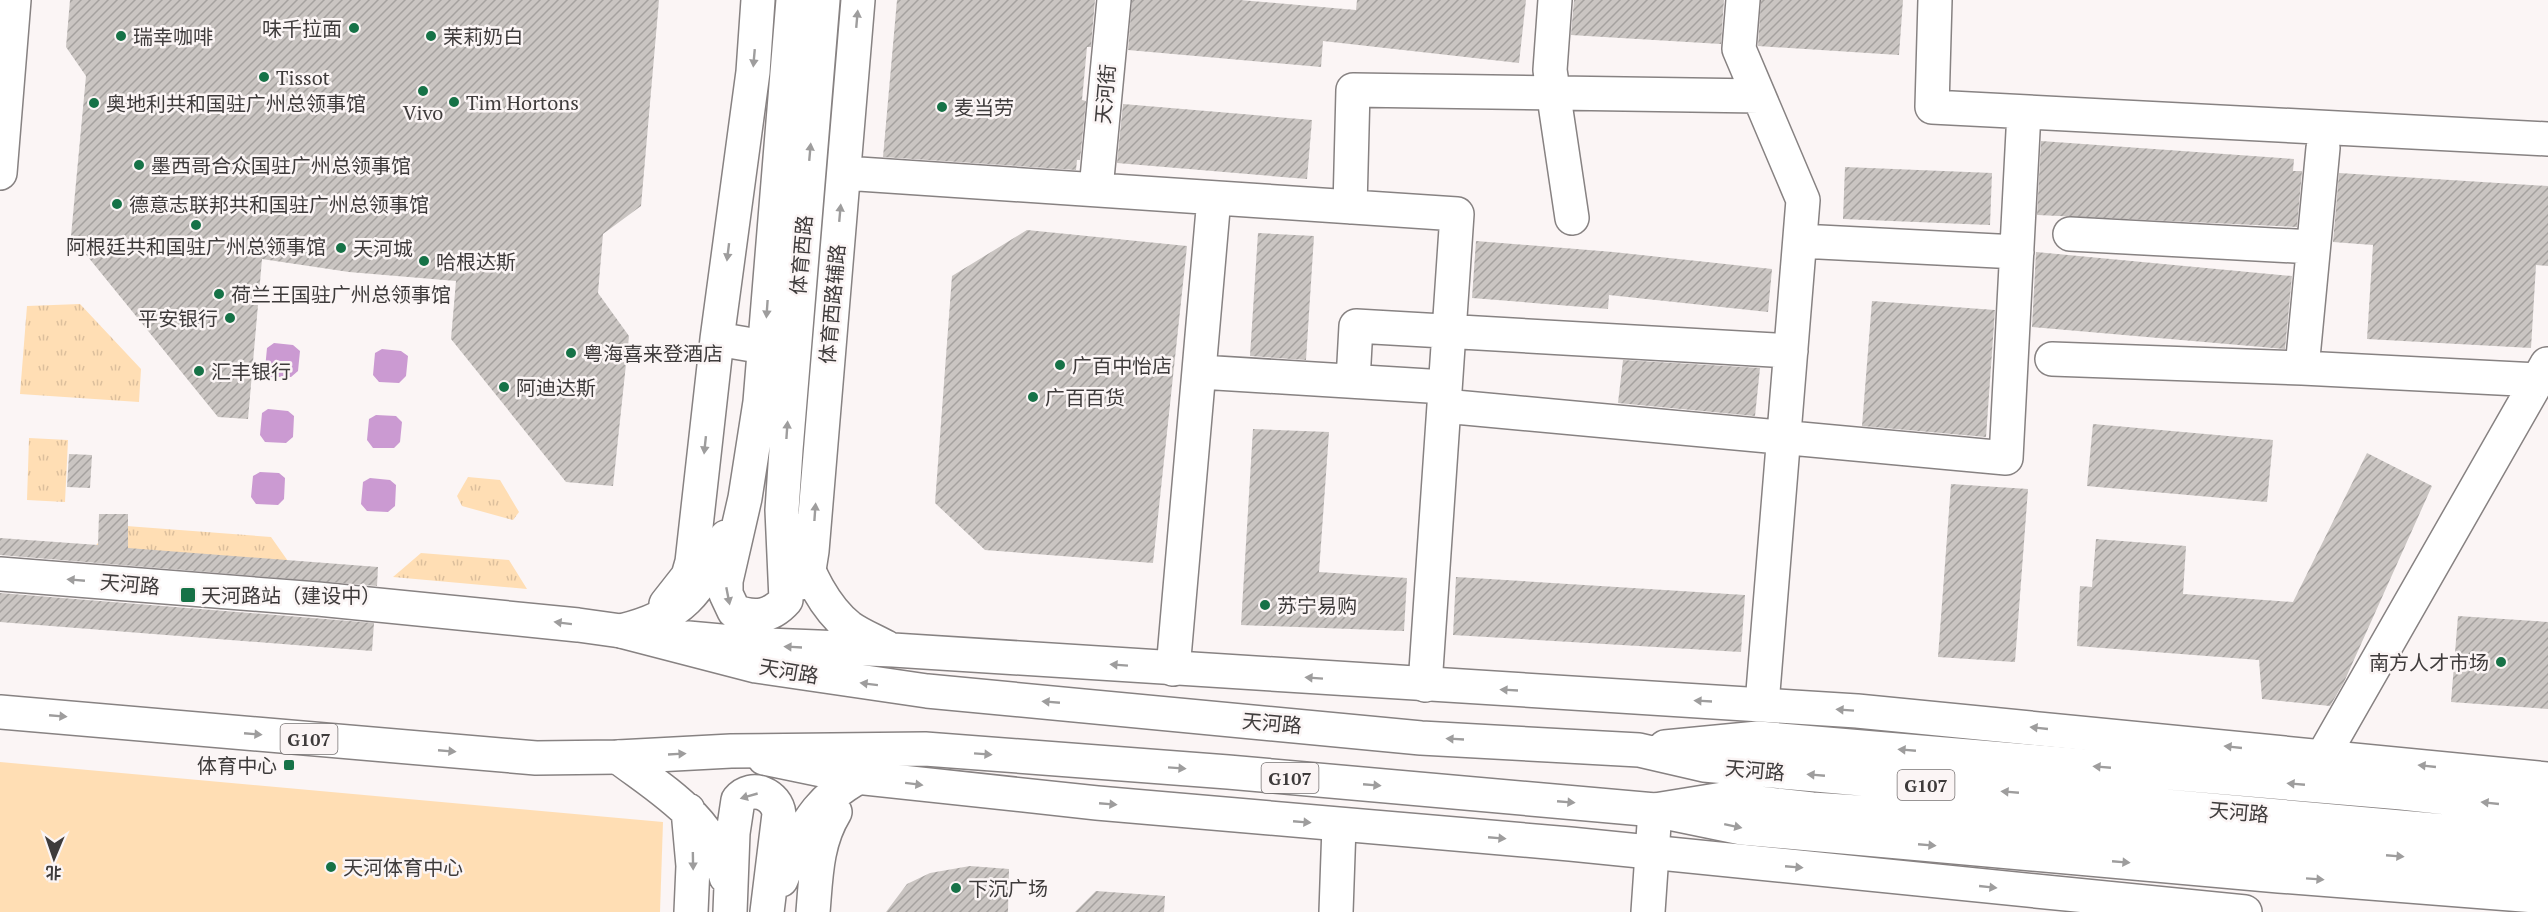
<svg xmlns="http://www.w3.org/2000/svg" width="2548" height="912" viewBox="0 0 2548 912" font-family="'PT Serif','Noto Sans SC',serif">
<defs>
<pattern id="grass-tufts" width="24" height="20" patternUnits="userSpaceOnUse" patternTransform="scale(1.5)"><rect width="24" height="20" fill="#ffdeb4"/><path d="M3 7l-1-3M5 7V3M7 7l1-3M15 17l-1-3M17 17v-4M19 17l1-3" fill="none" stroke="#dcbf9c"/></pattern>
<pattern id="building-hatch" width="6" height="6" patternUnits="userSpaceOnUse" patternTransform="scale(1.5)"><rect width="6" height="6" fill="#cac5c2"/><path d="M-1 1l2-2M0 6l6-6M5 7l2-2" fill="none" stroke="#a5a19f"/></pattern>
</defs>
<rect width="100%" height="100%" fill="#fbf5f5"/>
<path fill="url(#grass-tufts)" d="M80 304 141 369 139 402 20 394 27 306Z
M29 438 68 440 65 502 27 500Z
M468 477 500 480 519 512 513 520 462 506 457 496Z
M113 525 271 537 290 564 93 549Z
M421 553 509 560 527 589 393 577Z"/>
<path fill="#ffdeb4" d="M0 762 663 822 660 912H0Z"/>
<path fill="#cb9ad2" d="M274 343 293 345 300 351 298 371 291 377H270L265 369 267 348Z
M382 349 401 351 408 356 406 376 399 383 379 382 373 375 375 353Z
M268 409 288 411 294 416 293 437 286 443 265 442 260 435 262 413Z
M376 415 396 416 402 422 400 442 394 448H373L367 440 369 419Z
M260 472 279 473 285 478 284 499 278 505 256 504 251 497 253 476Z
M370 478 390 480 396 485 395 506 388 512 367 511 361 504 363 482Z"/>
<path fill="url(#building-hatch)" d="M70 0H659L641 206 603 234 598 293 629 336 613 486 566 482 451 339 456 281 349 272 262 259 248 419 218 417 71 236 86 76 66 47Z
M897 0H1095L1091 47H1087L1082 100 1086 101 1080 160H1077L1076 170 883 157Z
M1132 0H1240L1356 10 1357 0H1526L1519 63 1323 41 1321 67 1128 50Z
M1574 0H1724L1721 44 1571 35Z
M1761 0H1903L1899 55 1758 46Z
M1123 104 1312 120 1307 179 1117 163Z
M2041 141 2294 159 2293 171H2302L2297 227 2037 215Z
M1845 167 1992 173 1990 225 1843 219Z
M2339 173 2548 186V266L2536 265 2531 348 2367 339 2373 245 2333 242Z
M1027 230 1187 246 1153 563 985 550 935 503 952 276Z
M1258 233 1314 236 1306 360 1250 356Z
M1476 241 1613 252 1772 269 1768 312 1609 295 1608 309 1472 298Z
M2036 252 2292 276 2285 349 2032 327Z
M1872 301 1995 310 1986 437 1862 426Z
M1623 360 1760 368 1755 416 1618 403Z
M2093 424 2273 440 2267 502 2087 486Z
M1253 429 1329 432 1319 572 1407 578 1404 631 1241 625Z
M2367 453 2432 486 2344 682 2330 706 2262 699 2259 660 2077 646 2080 586 2092 587 2096 539 2186 546 2183 594 2293 602Z
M69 454 92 455 90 488 67 487Z
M1951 484 2028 489 2015 662 1938 657Z
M99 514H128V548L378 567 377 586 0 555V538L98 545Z
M1456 577 1745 595 1741 652 1453 635Z
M0 593 374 623 372 651 0 622Z
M2458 616 2548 622V709L2451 702Z
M970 866 1009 869 1008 912H886L907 884 930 873Z
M1096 891 1165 896 1164 912H1075Z"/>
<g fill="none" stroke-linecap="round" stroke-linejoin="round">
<defs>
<path id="minor" d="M1555 0 1550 70 1572 218
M1743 0 1739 49 1803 200 1762 704
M1935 0 1932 107 2548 139
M0 173 14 0
M844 173 1457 214 1425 685
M1096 189 1114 0
M1350 207 1353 90 1759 96
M2070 234 2313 247
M1800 241 2017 252
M717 339 764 347
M2052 359 2302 368 2538 380
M2302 368 2323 148
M1200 372 1445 387
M1353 381 1356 326 1791 351
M1444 406 2006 458 2024 112
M801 583 809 570 812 551 858 0
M666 604 688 576 692 562 717 339 753 72 758 0
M1173 669 1214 198
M2323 756 2547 364
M618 757C663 791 713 819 726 877
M764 758 856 777
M688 810 693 866 691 912
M781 880C805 821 821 791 882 766
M730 912 733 833 738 800C752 783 777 795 779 814L767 912
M813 912C816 877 816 843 835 812
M1336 912 1339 826
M1648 912 1655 810"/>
<path id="major" d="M793 0 760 402 745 498 726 581V594L734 611C755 619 771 617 786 600L782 510 786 450 823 0
M790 528C805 562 819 603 849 627 860 635 875 641 886 647
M621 631C683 616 698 593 726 537
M688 638 767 645 893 650 1857 711 2548 779
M856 777 1097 803 1570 844 2245 912"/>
<path id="highway" d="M0 574 318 599 578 625 621 631 756 666 927 691 1421 738 1639 750 1704 765 2548 840
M0 712 536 758 618 757 731 751 925 749 1228 772 1655 810 1723 799 1812 809 2024 823 2548 869
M1665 747 1758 738 2402 793 2548 809
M1674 814 1742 828 2279 876 2548 897"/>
</defs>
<use href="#minor" stroke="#878282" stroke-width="36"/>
<use href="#major" stroke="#878282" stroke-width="36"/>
<use href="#highway" stroke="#878282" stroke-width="36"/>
<use href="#minor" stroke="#fff" stroke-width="33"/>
<use href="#major" stroke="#fff" stroke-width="33"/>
<use href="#highway" stroke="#fff" stroke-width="33"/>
</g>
<defs><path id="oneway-solid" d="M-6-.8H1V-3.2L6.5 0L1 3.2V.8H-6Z" transform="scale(1.5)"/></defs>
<g fill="#9e9d9d">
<use href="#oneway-solid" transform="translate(857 19) rotate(-85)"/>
<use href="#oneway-solid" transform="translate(754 58) rotate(95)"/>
<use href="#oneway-solid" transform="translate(810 152) rotate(-85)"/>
<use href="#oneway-solid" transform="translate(840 213) rotate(-85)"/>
<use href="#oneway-solid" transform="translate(728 252) rotate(97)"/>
<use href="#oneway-solid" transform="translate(767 309) rotate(94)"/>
<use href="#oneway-solid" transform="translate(787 430) rotate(-86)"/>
<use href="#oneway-solid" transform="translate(705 445) rotate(96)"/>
<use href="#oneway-solid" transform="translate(815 512) rotate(-86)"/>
<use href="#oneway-solid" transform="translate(76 580) rotate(-175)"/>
<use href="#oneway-solid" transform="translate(728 596) rotate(79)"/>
<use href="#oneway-solid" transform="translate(563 623) rotate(-173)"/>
<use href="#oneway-solid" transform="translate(793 647) rotate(-177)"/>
<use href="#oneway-solid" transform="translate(1119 665) rotate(-176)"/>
<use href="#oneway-solid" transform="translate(1314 678) rotate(-176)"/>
<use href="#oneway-solid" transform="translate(869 684) rotate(-173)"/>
<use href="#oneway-solid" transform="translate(1509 690) rotate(-177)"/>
<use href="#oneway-solid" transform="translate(1703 701) rotate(-177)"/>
<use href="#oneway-solid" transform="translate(1051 702) rotate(-175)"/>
<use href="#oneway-solid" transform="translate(1845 710) rotate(-176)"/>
<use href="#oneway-solid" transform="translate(58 716) rotate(5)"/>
<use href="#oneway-solid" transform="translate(2039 728) rotate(-174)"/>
<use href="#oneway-solid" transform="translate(253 734) rotate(5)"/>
<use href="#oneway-solid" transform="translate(1455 739) rotate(-177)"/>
<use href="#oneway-solid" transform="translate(2233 747) rotate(-174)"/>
<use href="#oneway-solid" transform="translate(1907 750) rotate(-175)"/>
<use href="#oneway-solid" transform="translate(447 751) rotate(5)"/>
<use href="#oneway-solid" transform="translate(677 754) rotate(-3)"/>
<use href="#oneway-solid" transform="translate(983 754) rotate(4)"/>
<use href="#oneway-solid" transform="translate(2427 766) rotate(-174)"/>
<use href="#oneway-solid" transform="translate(2102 767) rotate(-175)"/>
<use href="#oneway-solid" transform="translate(1177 768) rotate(4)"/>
<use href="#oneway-solid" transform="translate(1816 775) rotate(-175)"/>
<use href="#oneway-solid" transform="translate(914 784) rotate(7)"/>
<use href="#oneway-solid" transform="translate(2296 784) rotate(-175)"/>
<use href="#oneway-solid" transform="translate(1372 785) rotate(5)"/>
<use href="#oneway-solid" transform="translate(2010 792) rotate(-175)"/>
<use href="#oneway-solid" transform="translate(749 796) rotate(164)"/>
<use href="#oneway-solid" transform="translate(1566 802) rotate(5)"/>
<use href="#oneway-solid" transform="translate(2490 803) rotate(-174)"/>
<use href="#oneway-solid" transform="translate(1108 804) rotate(5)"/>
<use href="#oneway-solid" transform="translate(1302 822) rotate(5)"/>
<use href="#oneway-solid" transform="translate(1733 826) rotate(12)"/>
<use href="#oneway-solid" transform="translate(1497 838) rotate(5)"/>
<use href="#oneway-solid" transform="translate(1927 845) rotate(5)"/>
<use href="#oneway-solid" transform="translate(2395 856) rotate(5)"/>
<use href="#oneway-solid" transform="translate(693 861) rotate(89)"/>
<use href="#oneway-solid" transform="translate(2121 862) rotate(5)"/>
<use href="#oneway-solid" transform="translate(1794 867) rotate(5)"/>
<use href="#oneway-solid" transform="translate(2315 879) rotate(4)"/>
<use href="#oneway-solid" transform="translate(1988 887) rotate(6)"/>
</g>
<g fill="#167247" stroke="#fbf5f5" stroke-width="2">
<circle cx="354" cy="28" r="6"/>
<circle cx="121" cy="36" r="6"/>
<circle cx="431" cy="36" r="6"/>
<circle cx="264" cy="77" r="6"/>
<circle cx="423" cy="91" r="6"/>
<circle cx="454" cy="102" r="6"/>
<circle cx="94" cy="103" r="6"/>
<circle cx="942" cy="107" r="6"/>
<circle cx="139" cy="165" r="6"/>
<circle cx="117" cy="204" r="6"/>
<circle cx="196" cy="225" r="6"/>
<circle cx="341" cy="248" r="6"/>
<circle cx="424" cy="261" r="6"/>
<circle cx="219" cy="294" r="6"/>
<circle cx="230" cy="318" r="6"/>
<circle cx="571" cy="353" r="6"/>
<circle cx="1060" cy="365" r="6"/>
<circle cx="199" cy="371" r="6"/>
<circle cx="504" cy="387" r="6"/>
<circle cx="1033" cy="397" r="6"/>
<rect x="180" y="587" width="16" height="16" rx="3"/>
<circle cx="1265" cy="605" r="6"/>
<circle cx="2501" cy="662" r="6"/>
<rect x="283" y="759" width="12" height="12" rx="3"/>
<circle cx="331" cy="867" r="6"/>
<circle cx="956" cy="888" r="6"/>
</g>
<g text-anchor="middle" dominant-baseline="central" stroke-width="5" stroke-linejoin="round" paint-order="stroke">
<g fill="#fbf5f5" stroke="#777373" stroke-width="1.5">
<rect x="280.5" y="724" width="57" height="30" rx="4.5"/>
<rect x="1261.5" y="763" width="57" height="30" rx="4.5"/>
<rect x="1897.5" y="770" width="57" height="30" rx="4.5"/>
</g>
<g font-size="18" font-weight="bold" fill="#3e3b3b">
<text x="309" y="739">G107</text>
<text x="1290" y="778">G107</text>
<text x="1926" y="785">G107</text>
</g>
<g font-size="20" fill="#3e3b3b" stroke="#fbf5f5" text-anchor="start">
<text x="342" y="28" text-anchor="end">味千拉面</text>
<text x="133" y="36">瑞幸咖啡</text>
<text x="443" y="36">茉莉奶白</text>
<text x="276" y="77">Tissot</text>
<text x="466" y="102">Tim Hortons</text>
<text x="106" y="103">奥地利共和国驻广州总领事馆</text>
<text x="954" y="107">麦当劳</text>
<text x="423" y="112" text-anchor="middle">Vivo</text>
<text x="151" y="165">墨西哥合众国驻广州总领事馆</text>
<text x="129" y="204">德意志联邦共和国驻广州总领事馆</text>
<text x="196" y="246" text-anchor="middle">阿根廷共和国驻广州总领事馆</text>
<text x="353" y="248">天河城</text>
<text x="436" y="261">哈根达斯</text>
<text x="231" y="294">荷兰王国驻广州总领事馆</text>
<text x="218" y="318" text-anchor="end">平安银行</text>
<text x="583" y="353">粤海喜来登酒店</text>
<text x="1072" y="365">广百中怡店</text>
<text x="211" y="371">汇丰银行</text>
<text x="516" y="387">阿迪达斯</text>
<text x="1045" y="397">广百百货</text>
<text x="201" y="595">天河路站（建设中）</text>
<text x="1277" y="605">苏宁易购</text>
<text x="2489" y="662" text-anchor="end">南方人才市场</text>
<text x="277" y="765" text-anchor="end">体育中心</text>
<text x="343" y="867">天河体育中心</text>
<text x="968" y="888">下沉广场</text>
</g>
<g font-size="20" fill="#3e3b3b" stroke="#fbf5f5">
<text transform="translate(1105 94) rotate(-85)">天河街</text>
<text transform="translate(801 255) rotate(-85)">体育西路</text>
<text transform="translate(832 304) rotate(-85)">体育西路辅路</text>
<text transform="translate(130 584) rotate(5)">天河路</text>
<text transform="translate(789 671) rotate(10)">天河路</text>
<text transform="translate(1272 723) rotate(5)">天河路</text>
<text transform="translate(1755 770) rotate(5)">天河路</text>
<text transform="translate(2239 812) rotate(5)">天河路</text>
</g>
</g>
<g transform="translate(54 858) rotate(182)" stroke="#fbf5f5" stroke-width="4.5" paint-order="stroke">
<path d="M0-4.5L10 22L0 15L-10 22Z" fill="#3e3b3b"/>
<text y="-9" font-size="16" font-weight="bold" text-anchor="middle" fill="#3e3b3b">北</text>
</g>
</svg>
